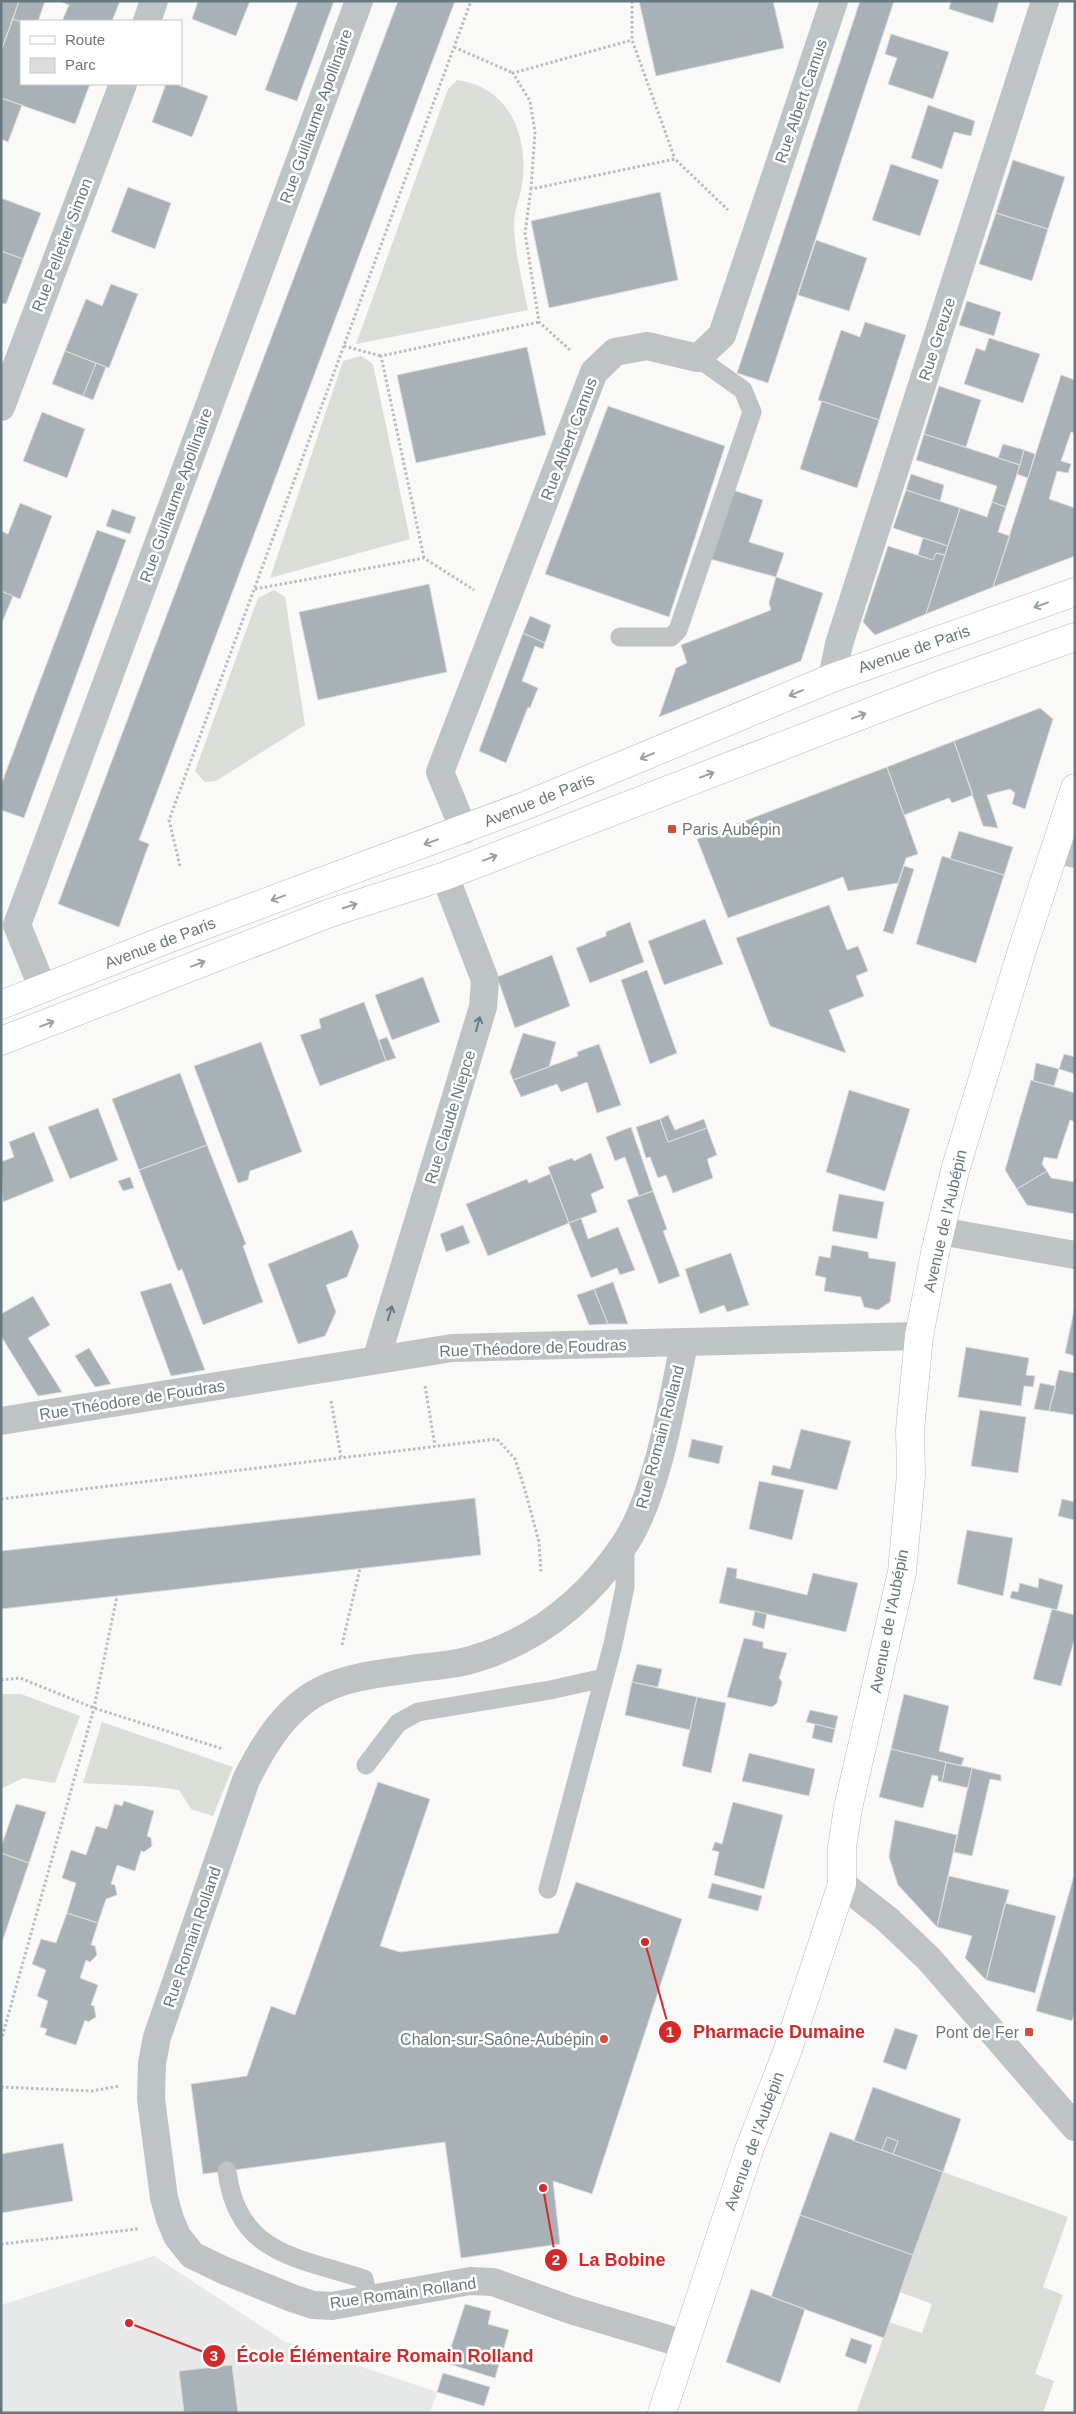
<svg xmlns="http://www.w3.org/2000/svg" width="1076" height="2414" viewBox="0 0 1076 2414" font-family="Arial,sans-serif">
<rect width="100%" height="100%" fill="#f9f9f7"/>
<path fill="#e7e9e8" d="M154 2256 284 2341 437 2392 430 2413H1V2305Z"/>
<path fill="#daded6" d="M457 80C507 87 527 131 523 178 522 194 513 211 514 227 515 254 523 283 528 310L356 344 448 89Z
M361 356 373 364 410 539 270 578 343 361Z
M274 590 285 597 305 725 216 781 205 782 195 771 258 598Z
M1 1694H21L80 1716 55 1783 23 1778 1 1789Z
M102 1722 233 1767 213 1816 191 1809 179 1790C147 1785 115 1785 83 1783Z
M943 2172 1068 2217 1043 2287 1063 2295 1035 2374 1054 2381 1043 2413H856L889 2322 922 2333 932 2304 900 2292Z"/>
<path fill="#a8b2b6" stroke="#dbdbd9" d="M1 1H19L1 51Z
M19 1H45L38 21 21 22 13 19Z
M59 1H120L112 21H62L69 5Z
M198 1H250L236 36 192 19Z
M298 1H334L297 101 265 90Z
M398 1H455L139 840 149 844 119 927 58 904Z
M639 1H773L784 48 656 76Z
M860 1H894L768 383 737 373Z
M951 1H999L993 23 949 9Z
M13 19 21 22V84H90L75 124 1 98V51Z
M891 34 949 52 933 99 888 84 897 58 885 54Z
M166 84H175L208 96 192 137 152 122Z
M1 98 22 105 8 142 1 139Z
M928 105 975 121 971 136 954 132 942 169 911 158Z
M1013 160 1065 177 1048 229 996 213Z
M891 164 939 180 920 236 872 220Z
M128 187 171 203 155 249 111 232Z
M660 192 678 280 549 308 531 221Z
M1 198 41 213 23 259 1 251Z
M996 213 1048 229 1032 281 979 264Z
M816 240 867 258 849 311 798 295Z
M1 251 23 259 6 304 1 303Z
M111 284 138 294 109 368 65 351 86 299 102 306Z
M967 301 1001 312 994 336 959 325Z
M865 322 906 335 879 420 818 400 841 330 860 337Z
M989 338 1040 354 1023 403 964 384 976 348 985 351Z
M527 347 546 435 416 463 397 375Z
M65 351 96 363 83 396 52 384Z
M96 363 106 367 93 400 83 396Z
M1061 375 1075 380V433L1071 432 1061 461 1071 464 1068 473 1057 471 1049 499 1075 508V556L993 587Z
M939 386 981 400 966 447 924 434Z
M822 401 879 420 857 488 800 469Z
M608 406 725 446 669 617 545 574Z
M42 412 85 429 67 478 23 461Z
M924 434 1020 465 1006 507 992 502 997 486 916 460Z
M1003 444 1024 450 1020 465 998 458Z
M1024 450 1035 454 1028 478 1017 474Z
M911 474 944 485 940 501 906 490Z
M733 490 763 500 749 542 784 553 776 577 710 559Z
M906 490 960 508 948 546 893 528Z
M992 502 1006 507 998 532 1010 536 993 587 926 614 960 508 987 517Z
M20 503 52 516 20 599 1 591V531L8 534Z
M112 509 136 517 130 534 106 526Z
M97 530 126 540 24 818 1 810V785Z
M923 538 948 546 945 555 936 553 933 560 918 555Z
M888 546 933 560 936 553 945 555 926 614 875 635 863 622Z
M776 577 823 593 801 661 659 717 676 668 687 663 681 645 771 610 769 603Z
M429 584 447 672 318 700 299 612Z
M1 591 13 596 1 625Z
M530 616 551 625 545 643 523 633Z
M523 633 545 643 543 649 535 646 522 681 538 688 530 708 528 707 506 763 479 751Z
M1040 708 1053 719 1025 809 1012 804 1015 793 1010 789 987 795 998 828 983 826 954 741Z
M954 741 973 795 952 803 949 798 904 815 887 767Z
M887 767 918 854 906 858 898 883 848 891 843 877 728 918 697 839Z
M959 831 1013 847 1004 875 950 859Z
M942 856 1004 875 976 963 916 944Z
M904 866 914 869 893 934 883 931Z
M829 905 847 950 858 946 868 971 856 976 864 996 829 1010 846 1053 770 1026 736 938Z
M705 919 723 964 664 985 648 941Z
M630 922 644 962 590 983 576 948 606 936V932Z
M552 955 570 1006 515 1028 497 977Z
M647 970 677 1053 650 1064 621 980Z
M423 977 440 1022 392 1040 375 995Z
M364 1002 386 1061 320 1086 300 1035 321 1028 319 1019Z
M523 1033 556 1042 549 1067 513 1080 510 1072Z
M387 1037 396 1058 386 1061 379 1040Z
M261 1042 302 1152 250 1171 248 1180 238 1183 194 1066Z
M599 1044 621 1105 597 1113 587 1082 561 1092 557 1084 521 1097 513 1080 578 1056 577 1052Z
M1064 1054 1075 1057V1074L1059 1069Z
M1036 1063 1059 1069 1054 1086 1033 1081Z
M180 1073 207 1145 139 1170 112 1099Z
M1031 1080 1075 1093V1122L1070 1120 1057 1159 1044 1157 1042 1164 1047 1171 1017 1189 1005 1170Z
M849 1090 910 1109 885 1191 826 1172Z
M98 1108 118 1160 70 1179 48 1127Z
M668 1115 675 1130 704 1119 707 1128 668 1142 660 1119Z
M660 1119 668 1142 707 1128 717 1155 707 1159 713 1178 673 1193 666 1175 658 1178 650 1157 646 1158 636 1127Z
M631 1127 653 1191 639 1196 625 1157 615 1161 606 1137Z
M34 1132 54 1181 3 1202 1 1162 14 1157 9 1142Z
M207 1145 246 1244 243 1246 263 1302 203 1325 182 1269 178 1271 139 1170Z
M591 1153 604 1188 591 1194 597 1212 569 1223 548 1167 572 1158 574 1161Z
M1047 1171 1051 1178 1075 1182V1214L1027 1205 1017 1189Z
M550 1174 569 1223 488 1256 466 1204 527 1179 529 1183Z
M130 1177 134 1188 123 1191 118 1181Z
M653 1191 667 1229 663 1231 680 1276 659 1284 627 1200Z
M839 1194 884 1202 877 1239 832 1231Z
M581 1218 588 1239 618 1227 635 1270 620 1275 617 1268 591 1278 569 1223Z
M463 1225 470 1243 446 1252 440 1234Z
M352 1230 359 1246 347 1277 326 1285 336 1312 325 1336 298 1344 268 1264Z
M832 1245 868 1252 869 1258 896 1262 890 1302 878 1310 864 1307 861 1297 824 1291 826 1278 815 1275 819 1256 830 1258Z
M731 1253 749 1305 727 1312 724 1305 700 1314 685 1269Z
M613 1282 628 1324H608L594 1289Z
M171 1283 205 1370 171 1376 140 1292Z
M594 1289 608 1324 589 1325 577 1295Z
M33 1296 50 1325 28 1338 62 1392 38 1396 1 1336V1314Z
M1075 1306V1356L1065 1353Z
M966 1347 1029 1358 1026 1375 1035 1376 1033 1387 1024 1386 1021 1406 958 1397Z
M89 1348 111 1384 95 1387 75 1356Z
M1059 1370 1075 1373V1415L1049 1411Z
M1040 1383 1056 1386 1049 1411 1034 1409Z
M980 1410 1026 1417 1018 1473 971 1466Z
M801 1429 851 1441 837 1490 771 1475 773 1465 790 1469Z
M692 1439 723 1446 719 1464 688 1457Z
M759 1481 804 1490 792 1540 749 1529Z
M475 1498 481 1555 1 1609V1551Z
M1062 1499 1075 1502V1520L1058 1516Z
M967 1530 1013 1538 1003 1596 957 1584Z
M727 1567 737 1569 736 1578 807 1595 813 1573 858 1583 846 1632 719 1603Z
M1039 1578 1063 1585 1057 1610 1010 1598 1012 1591 1018 1592 1020 1583 1038 1588Z
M1052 1609 1075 1615V1637L1061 1686 1033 1679Z
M755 1611 767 1614 764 1629 752 1625Z
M744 1638 763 1642V1648L787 1653 779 1678 782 1682 777 1703 772 1707 727 1697Z
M637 1664 662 1669 658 1687 632 1682Z
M632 1682 697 1697 690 1730 625 1715Z
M904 1694 949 1706 939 1751 964 1758 961 1766 891 1749Z
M697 1697 726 1703 711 1773 682 1766Z
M810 1710 838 1716 835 1729 806 1722Z
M815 1724 835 1729 832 1743 812 1738Z
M891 1749 946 1762 942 1782 938 1781V1776L932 1775 923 1808 879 1797Z
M749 1753 815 1769 809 1796 742 1781Z
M946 1762 972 1768 968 1788 942 1782Z
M972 1768 1001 1775V1781L990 1779 972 1856 954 1852Z
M378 1782 430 1799 380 1946 400 1952 558 1933 576 1882 682 1919 592 2194 553 2181 560 2244 461 2258 445 2142 203 2174 191 2084 247 2076 271 2006 295 2015Z
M124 1801 154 1811 147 1836 151 1838 152 1846 144 1852 141 1851 135 1871 117 1865 111 1884 115 1885 117 1895 106 1899 98 1923 67 1913 76 1883 62 1878 71 1850 86 1855 96 1826 107 1829 115 1804 122 1806Z
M733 1802 783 1815 764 1889 714 1875 719 1852 712 1850 715 1842 722 1844Z
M16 1804 46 1812 29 1863 1 1853V1847Z
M895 1820 957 1835 937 1927 898 1885 889 1857Z
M1 1853 29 1863 1 1945Z
M1075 1872V2012L1072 2021 1036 2011Z
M949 1876 1009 1890 986 1980 965 1958 972 1936 937 1927Z
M712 1883 762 1896 758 1911 708 1898Z
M1005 1903 1056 1916 1035 1993 986 1980Z
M67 1913 98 1923 91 1945 95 1946 97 1955 90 1962 86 1960 80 1978 98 1985 91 2005 94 2006 96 2017 88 2022 85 2020 76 2045 45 2035 47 2029 40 2027 48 2001 37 1996 46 1970 32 1964 41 1939 56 1943Z
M895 2028 918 2035 906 2070 883 2062Z
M873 2087 961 2119 943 2172 893 2154 898 2141 887 2137 882 2150 854 2141Z
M830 2132 943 2172 913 2255 800 2215Z
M887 2137 898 2141 893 2154 882 2150Z
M63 2143 73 2201 1 2213V2154Z
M800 2215 913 2255 884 2338 771 2297Z
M751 2289 805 2309 780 2383 726 2362Z
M465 2304 491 2311 488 2324 509 2330 495 2378 446 2363Z
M851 2338 872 2345 866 2364 845 2356Z
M232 2365 238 2413H184L179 2371Z
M443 2373 490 2387 484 2406 437 2392Z"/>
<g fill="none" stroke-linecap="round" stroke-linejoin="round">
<defs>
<path id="secondary" d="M1 1005 170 938 527 805 832 678 1075 592
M1 1041 330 913 445 876 940 685 1075 637
M662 2413 749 2150 787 2052 842 1884V1848L848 1808 902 1572 911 1475 910 1430 919 1336 936 1248 956 1167 1023 947 1075 788"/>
</defs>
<use href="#secondary" stroke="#b3babd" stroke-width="29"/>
<path stroke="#b9bdbf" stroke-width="3" stroke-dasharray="2.5 2.5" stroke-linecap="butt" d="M632 1V40L675 159
M454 47 513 73
M531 189 535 132 530 101 513 73 632 40
M344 346 381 356
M570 350 539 322 525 233 531 189 675 159 728 210
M424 558 381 356 539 322
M255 589 424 558 474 590
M180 866 169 820 471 1
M425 1386 435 1446
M331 1401 341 1457
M1 1499 497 1439 515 1459 525 1490 539 1542 541 1573
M342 1645 360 1568
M1 1680 20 1678 94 1708 223 1749
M1 2041 94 1708 117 1596
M1 2087 92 2091 119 2086
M1 2244 138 2229"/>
<path stroke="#bec4c6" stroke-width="19" d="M620 637H671L678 630 752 412 743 390 698 358
M366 1765 398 1723 418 1712 550 1690 604 1678
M548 1889 613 1644 625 1587V1544
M227 2171C237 2254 296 2257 364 2279L369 2300"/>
<path stroke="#bec4c6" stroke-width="28" d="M147 21 154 1
M1 407 123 84
M832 678 839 644 1045 1
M464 830 440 772 594 372 615 352 647 346 698 358 722 335 834 1
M1055 849 1075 854
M43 989 17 925 359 1
M940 1231 1075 1255
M376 1360 483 1007 485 980 445 876
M1 1421 452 1348 919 1336
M842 1884 887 1919 929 1959 1075 2127
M684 2344 571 2310 493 2282 470 2281 332 2306 313 2305 292 2298 223 2270 192 2255 177 2236 170 2219 164 2198 151 2099 152 2063 157 2037 246 1780C264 1744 287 1705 326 1688 354 1675 388 1673 418 1668 436 1666 456 1665 474 1659 537 1640 587 1600 624 1545 656 1499 673 1400 684 1343"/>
<use href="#secondary" stroke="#fff" stroke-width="28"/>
</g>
<defs><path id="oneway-shaft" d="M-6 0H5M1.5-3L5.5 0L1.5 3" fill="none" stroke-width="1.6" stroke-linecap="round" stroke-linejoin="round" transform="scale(1.25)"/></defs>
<g stroke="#94a0a6">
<use href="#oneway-shaft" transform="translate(1041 605) rotate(160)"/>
<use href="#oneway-shaft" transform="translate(796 693) rotate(157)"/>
<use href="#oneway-shaft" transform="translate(859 716) rotate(-21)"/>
<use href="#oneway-shaft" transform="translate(647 756) rotate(157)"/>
<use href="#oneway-shaft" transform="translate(707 775) rotate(-21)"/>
<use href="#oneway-shaft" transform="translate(431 842) rotate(160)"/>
<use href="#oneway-shaft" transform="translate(490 858) rotate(-21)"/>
<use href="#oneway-shaft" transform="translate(278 898) rotate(160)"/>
<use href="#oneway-shaft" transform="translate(350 906) rotate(-18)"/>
<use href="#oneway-shaft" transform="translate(198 964) rotate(-21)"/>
<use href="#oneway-shaft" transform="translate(47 1024) rotate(-21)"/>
</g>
<g stroke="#667880">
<use href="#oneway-shaft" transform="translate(478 1024) rotate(-75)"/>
<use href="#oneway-shaft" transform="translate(390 1313) rotate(-73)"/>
</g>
<g fill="#da4836" stroke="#fff" stroke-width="2">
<rect x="667" y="824" width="10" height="10" rx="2.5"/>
<rect x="1024" y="2027" width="10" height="10" rx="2.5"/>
<circle cx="604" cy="2039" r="5"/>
</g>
<g text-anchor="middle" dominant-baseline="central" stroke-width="5" stroke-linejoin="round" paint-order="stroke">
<g font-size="16" fill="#667880" stroke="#fff">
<text transform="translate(801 101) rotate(-71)">Rue Albert Camus</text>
<text transform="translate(316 116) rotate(-70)">Rue Guillaume Apollinaire</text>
<text transform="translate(62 245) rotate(-69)">Rue Pelletier Simon</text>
<text transform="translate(937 339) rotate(-72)">Rue Greuze</text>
<text transform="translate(569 439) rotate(-69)">Rue Albert Camus</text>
<text transform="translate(176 495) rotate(-70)">Rue Guillaume Apollinaire</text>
<text transform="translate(914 649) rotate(-19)">Avenue de Paris</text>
<text transform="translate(539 800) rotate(-22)">Avenue de Paris</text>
<text transform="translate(160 943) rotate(-21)">Avenue de Paris</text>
<text transform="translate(450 1117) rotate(-73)">Rue Claude Niepce</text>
<text transform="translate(945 1221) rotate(-77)">Avenue de l'Aubépin</text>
<text transform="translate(533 1348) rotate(-2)">Rue Théodore de Foudras</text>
<text transform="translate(132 1400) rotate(-9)">Rue Théodore de Foudras</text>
<text transform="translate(660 1437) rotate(-75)">Rue Romain Rolland</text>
<text transform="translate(889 1621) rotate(-79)">Avenue de l'Aubépin</text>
<text transform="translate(192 1937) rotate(-71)">Rue Romain Rolland</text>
<text transform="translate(754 2141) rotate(-70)">Avenue de l'Aubépin</text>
<text transform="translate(403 2293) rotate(-8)">Rue Romain Rolland</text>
</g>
<g font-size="16" fill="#667880" stroke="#fff" text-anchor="end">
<text x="682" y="829" text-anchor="start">Paris Aubépin</text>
<text x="1019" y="2032">Pont de Fer</text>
<text x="594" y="2039">Chalon-sur-Saône-Aubépin</text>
</g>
</g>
<path fill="none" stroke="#d62828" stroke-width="2" d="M645 1942L670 2032M543 2188L556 2260M129 2323L214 2356"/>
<g fill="#d62828" stroke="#fff" stroke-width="2">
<circle cx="645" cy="1942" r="5"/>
<circle cx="543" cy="2188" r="5"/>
<circle cx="129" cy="2323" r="5"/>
<circle cx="670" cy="2032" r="12"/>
<circle cx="556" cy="2260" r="12"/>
<circle cx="214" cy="2356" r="12"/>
</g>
<g font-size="15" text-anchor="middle" font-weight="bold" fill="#fff">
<text x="670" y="2037">1</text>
<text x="556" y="2265">2</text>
<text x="214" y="2361">3</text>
</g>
<g font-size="18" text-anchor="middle" font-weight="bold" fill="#d62828" stroke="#fff" stroke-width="5" stroke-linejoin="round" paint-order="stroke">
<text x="779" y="2038">Pharmacie Dumaine</text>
<text x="622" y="2266">La Bobine</text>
<text x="385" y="2362">École Élémentaire Romain Rolland</text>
</g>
<rect width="1076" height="2414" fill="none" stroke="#667880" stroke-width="5"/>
<rect x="20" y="20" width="162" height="65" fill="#ffffff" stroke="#c2c9cc"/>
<rect x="30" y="36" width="25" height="8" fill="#ffffff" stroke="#c2c9cc"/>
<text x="65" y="45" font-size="15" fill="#667880">Route</text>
<rect x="30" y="58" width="25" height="15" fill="#daded6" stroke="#c2c9cc"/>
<text x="65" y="70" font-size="15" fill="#667880">Parc</text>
</svg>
